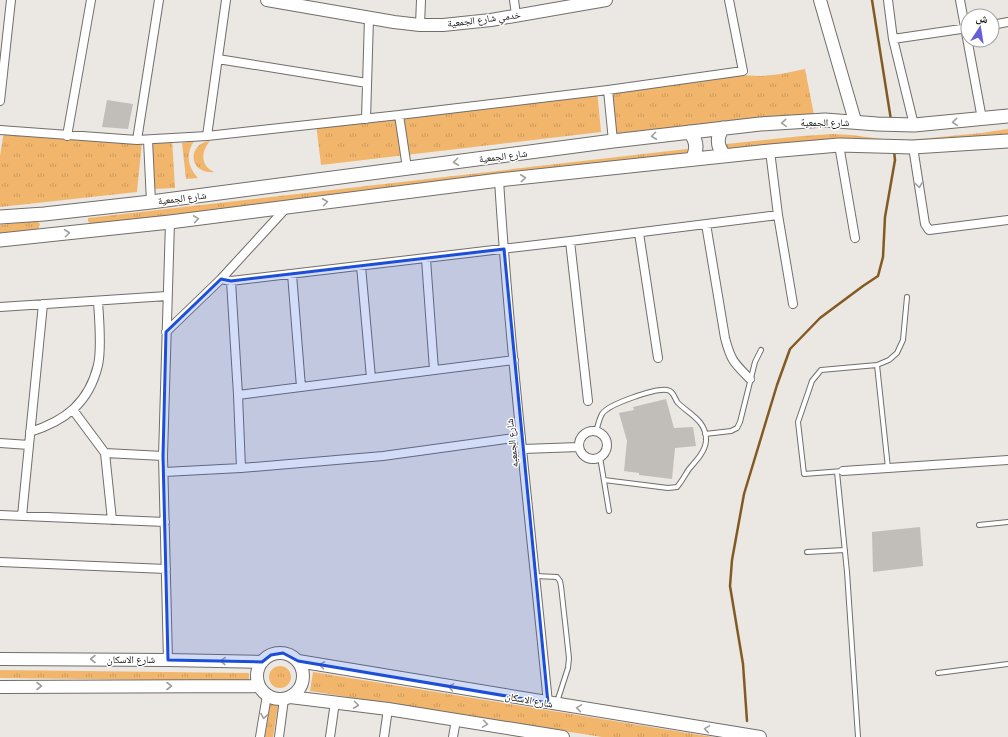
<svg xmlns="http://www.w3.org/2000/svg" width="1008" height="737" viewBox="0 0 1008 737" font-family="'Archivo Narrow','Noto Naskh Arabic',sans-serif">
<defs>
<pattern id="grass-tufts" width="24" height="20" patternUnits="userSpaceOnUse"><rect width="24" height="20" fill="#f1b66c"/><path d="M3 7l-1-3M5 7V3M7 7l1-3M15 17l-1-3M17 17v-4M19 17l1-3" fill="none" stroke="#cd9b5c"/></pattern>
</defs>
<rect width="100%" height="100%" fill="#ebe7e3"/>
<path fill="url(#grass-tufts)" d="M805 69 814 115 616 139 608 88 739 75 761 76 781 74Z
M597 89 601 132 321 165 316 124Z
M1008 129V136L724 152 723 148 726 144 802 136 833 134 851 135 899 141 981 133Z
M4 131 142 142 137 192 0 207V156Z
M172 139 175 188 153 189 150 140Z
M194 141C186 154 187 166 198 178L186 179 182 143Z
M210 141C201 151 200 166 214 172 189 175 186 144 210 141Z
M687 149 690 151 689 156 93 224H90L88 221V218Z
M33 221 38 222 40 224 38 230 0 233V225Z
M269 677a11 11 0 1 1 22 0a11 11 0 1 1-22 0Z
M0 670 249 673V681L0 678Z
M313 672 713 737H602L310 691Z
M270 704 278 705 273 737H265Z"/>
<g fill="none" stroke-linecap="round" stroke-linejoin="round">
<path stroke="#835b22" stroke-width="2.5" d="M872 0 891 120
M747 721 743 664 730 586 732 560 744 494 777 385 790 349 820 318 863 286 878 276 883 257 885 217 895 160 894 151"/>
</g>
<path fill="#c1bdb9" d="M107 100 133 104 128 129 102 127Z
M666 399 674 428 693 427 696 446 675 448 672 479 639 475V473L624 471 627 441 619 413 634 410 633 407Z
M920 527 923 566 873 572 872 532Z"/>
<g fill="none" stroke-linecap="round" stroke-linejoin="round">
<defs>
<path id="lane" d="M877 365 888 468
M596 431C598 426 599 419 602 414 608 404 656 388 667 390 674 391 674 398 678 403 689 414 707 421 706 441 705 452 696 461 689 469 685 475 682 481 677 487L668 488 604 480
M705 434 731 431 737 428 740 422 755 362 761 350
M600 457 609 511
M843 471 804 474 798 422 812 381 821 370 877 365 889 360 897 353 903 340 907 297
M837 472 847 572 858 737
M979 525 1008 522
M807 552 845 550
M536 576 557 577 560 581 561 586 569 658 568 668 557 702
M938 673 1008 664"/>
<path id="street" d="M514 0 516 15
M888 0 893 39 914 125
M960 0 982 119
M420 25 421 0
M992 25 1008 22
M893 39 968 28
M218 59 367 83
M608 90 613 141
M0 101 11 0
M399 115 407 168
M366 119 369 18
M0 130 137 140 207 136 399 115 608 90 743 71 729 0
M67 136 91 0
M207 136 226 0
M137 140 159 0
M148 140 151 202
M839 145 855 238
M913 147 925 224 929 230 1008 220
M770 151 778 215 793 304
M499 180C510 355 531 529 548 703
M706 224 725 338C731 361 734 363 750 379
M639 233 658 358
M570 241 588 401
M426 259 434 370
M361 266 371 378
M292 274 301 387
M221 279 231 281 570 241 778 215
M231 281 238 395 241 468
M0 307 167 296
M166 332 221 279 287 207
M238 395 514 360
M73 410 105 453 112 520
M579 445a14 14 0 1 1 28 0a14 14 0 1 1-28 0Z
M30 432C65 421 89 403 98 365 102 348 99 319 98 301
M0 443 29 445
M523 449 579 447
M105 453 163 456
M843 471 1008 460
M164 472 241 468 383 456 521 437
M0 515 165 522
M22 516 43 304
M0 562 166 569
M168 660 163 456 170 222
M260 737 267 695
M279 737 284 699
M330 737 335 702
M384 737 388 709
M453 737 456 720"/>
<path id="secondary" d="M267 0 394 22 420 25H443L491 20 606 0
M820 0 855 121
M257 676a23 23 0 1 1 46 0a23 23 0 1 1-46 0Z
M0 659 168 660 262 662
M298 661 760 737
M0 687 259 686
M290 697 388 709 563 737"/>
<path id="primary" d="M723 128C716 138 717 146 724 155
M689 132C697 140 698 149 692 159
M0 217 44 214 151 202 613 141 760 124 825 120 877 124 914 125 1008 116
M0 240 170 222 499 180 770 151 839 145 913 147 1008 141"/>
</defs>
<use href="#lane" stroke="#716e6b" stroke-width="6"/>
<use href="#street" stroke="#716e6b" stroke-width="10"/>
<use href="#secondary" stroke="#716e6b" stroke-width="14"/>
<use href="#primary" stroke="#716e6b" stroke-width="15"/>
<use href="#lane" stroke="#fff" stroke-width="4"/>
<use href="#street" stroke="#fff" stroke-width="8"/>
<use href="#secondary" stroke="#fff" stroke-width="12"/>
<use href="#primary" stroke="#fff" stroke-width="13"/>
</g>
<defs><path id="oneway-chevron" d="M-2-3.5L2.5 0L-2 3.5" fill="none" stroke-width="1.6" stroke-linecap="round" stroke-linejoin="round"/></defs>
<g stroke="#9f9f9e">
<use href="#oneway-chevron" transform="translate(955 122) rotate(175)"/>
<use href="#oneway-chevron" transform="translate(784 123) rotate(176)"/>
<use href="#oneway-chevron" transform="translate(654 136) rotate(173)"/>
<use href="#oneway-chevron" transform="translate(456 162) rotate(173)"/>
<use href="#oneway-chevron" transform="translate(523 178) rotate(-6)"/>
<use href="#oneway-chevron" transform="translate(919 185) rotate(82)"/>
<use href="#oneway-chevron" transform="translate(325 202) rotate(-7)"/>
<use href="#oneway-chevron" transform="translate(196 219) rotate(-8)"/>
<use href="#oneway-chevron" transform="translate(67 233) rotate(-7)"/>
<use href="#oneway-chevron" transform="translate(93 659) rotate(-180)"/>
<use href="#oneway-chevron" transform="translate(223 661) rotate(-178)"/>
<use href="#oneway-chevron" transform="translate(322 665) rotate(-170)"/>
<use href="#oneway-chevron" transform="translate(39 686)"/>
<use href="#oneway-chevron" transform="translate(169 686)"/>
<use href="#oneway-chevron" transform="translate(451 687) rotate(-170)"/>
<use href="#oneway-chevron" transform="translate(356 705) rotate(7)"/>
<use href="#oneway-chevron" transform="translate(579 708) rotate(-171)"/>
<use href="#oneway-chevron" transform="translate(264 716) rotate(99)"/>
<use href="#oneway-chevron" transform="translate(485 724) rotate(9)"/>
<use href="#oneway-chevron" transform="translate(707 729) rotate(-171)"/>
</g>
<path fill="#1d4ed8" fill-opacity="0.2" stroke="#1d4ed8" stroke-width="3" stroke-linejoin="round" d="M504 249 548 703 298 661 283 653 271 655 262 662 168 660 163 456 166 332 221 279 231 281Z"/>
<g text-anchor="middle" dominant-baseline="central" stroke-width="3" stroke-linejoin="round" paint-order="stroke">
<g font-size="10" fill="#0f0e0c" stroke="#fff">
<text transform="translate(484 19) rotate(-7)">خدمي شارع الجمعية</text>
<text x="825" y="122">شارع الجمعية</text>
<text transform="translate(503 156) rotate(-7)">شارع الجمعية</text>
<text transform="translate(182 198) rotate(-7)">شارع الجمعية</text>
<text transform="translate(512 443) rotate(-96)">شارع الجمعيه</text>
<text x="131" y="659">شارع الاسكان</text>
<text transform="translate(529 700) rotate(10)">شارع الاسكان</text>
</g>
</g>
<g transform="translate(980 28) rotate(12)"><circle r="19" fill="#ffffff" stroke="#9f9f9e"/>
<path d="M0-3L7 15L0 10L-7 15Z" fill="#655ed7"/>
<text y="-6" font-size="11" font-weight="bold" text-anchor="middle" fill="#0f0e0c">ش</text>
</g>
</svg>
